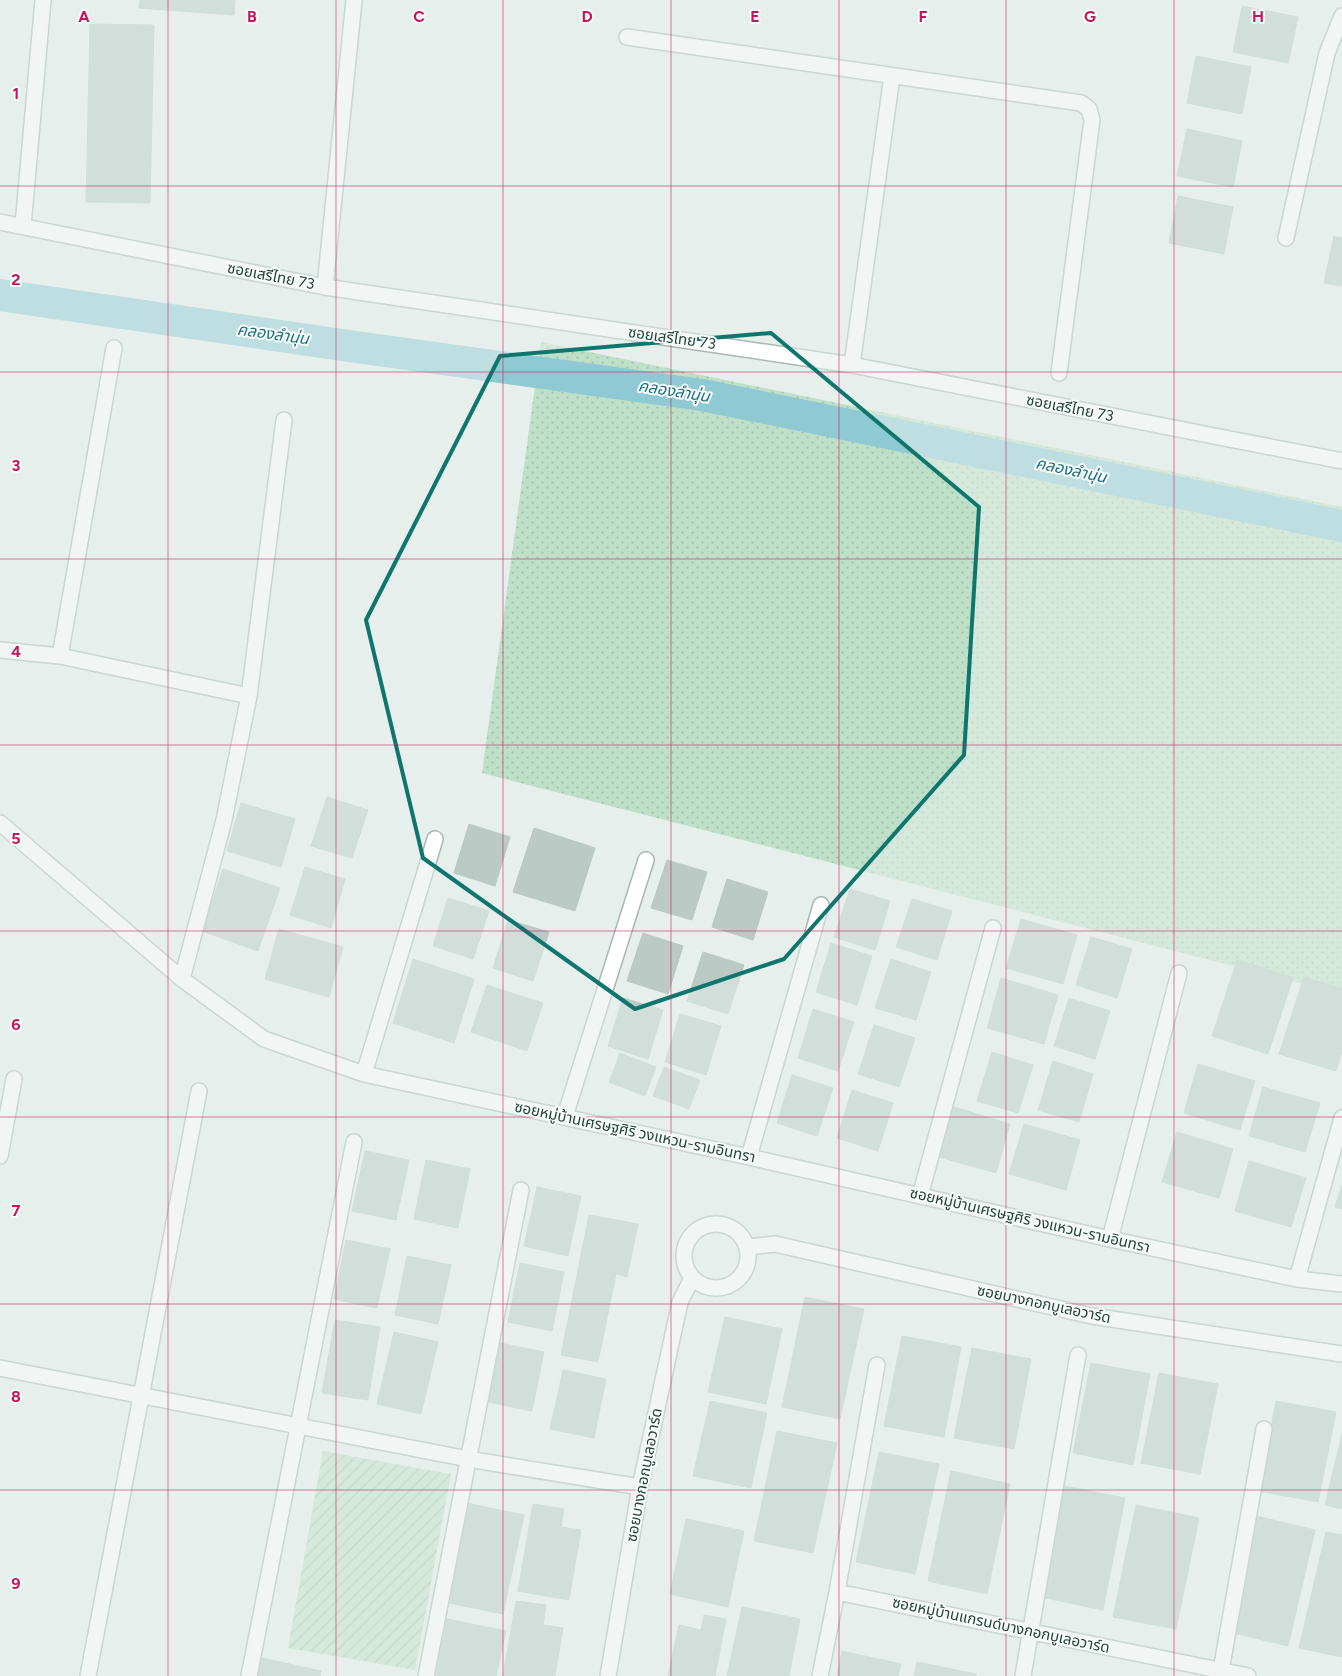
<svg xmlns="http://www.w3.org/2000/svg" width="1342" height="1676" viewBox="0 0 1342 1676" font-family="Figtree,'Noto Sans Thai',sans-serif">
<defs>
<pattern id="grass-dots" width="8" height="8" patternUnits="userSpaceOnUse" patternTransform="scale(1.25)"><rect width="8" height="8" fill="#bfe0c8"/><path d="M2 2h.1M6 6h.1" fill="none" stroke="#a4c1ad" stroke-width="1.8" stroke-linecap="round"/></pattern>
<pattern id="garden-furrows" width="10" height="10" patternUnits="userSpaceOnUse" patternTransform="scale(1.25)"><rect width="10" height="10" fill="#bfe0c8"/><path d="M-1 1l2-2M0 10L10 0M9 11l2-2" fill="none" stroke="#a4c1ad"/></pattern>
</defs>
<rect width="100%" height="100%" fill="#e6efeb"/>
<path fill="url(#grass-dots)" d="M541 342 1342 507V994L482 773Z"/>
<path fill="url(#garden-furrows)" d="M323 1451 451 1474 415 1670 288 1648Z"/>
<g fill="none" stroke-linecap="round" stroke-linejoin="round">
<path stroke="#8ec9d4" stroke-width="32" d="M0 295 349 346 702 395 1342 526"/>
</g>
<path fill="#bbcac4" stroke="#b8c9c2" d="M140 0H235L234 15 139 8Z
M1242 6 1298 17 1288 63 1233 52Z
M90 24 154 25 150 203 86 202Z
M1196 56 1251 67 1242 114 1187 103Z
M1187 129 1242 141 1233 187 1177 176Z
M1178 196 1233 207 1224 254 1169 243Z
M1334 236 1342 238V286L1324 283Z
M327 797 368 810 352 858 311 846Z
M241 803 295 819 281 867 227 851Z
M469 824 510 837 495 886 454 873Z
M534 828 595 848 575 911 513 892Z
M667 860 707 872 692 920 651 908Z
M305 867 345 879 331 928 290 915Z
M223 869 280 888 258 951 202 931Z
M727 879 768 892 753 940 712 927Z
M850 889 890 901 875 950 834 937Z
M448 898 489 911 473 959 433 946Z
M912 899 952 911 937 960 896 947Z
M1021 919 1077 935 1063 984 1006 968Z
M508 920 549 932 533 981 493 968Z
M279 929 343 947 329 997 265 979Z
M643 933 683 946 668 994 627 981Z
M1091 937 1132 949 1117 998 1076 985Z
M831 943 872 956 857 1005 816 992Z
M703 952 744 965 728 1014 687 1001Z
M413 959 474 979 454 1043 393 1023Z
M891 959 931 972 916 1020 875 1008Z
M1237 960 1293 978 1268 1054 1212 1036Z
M1304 977 1342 989V1051L1336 1071 1279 1054Z
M1001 978 1058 995 1044 1044 987 1028Z
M487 985 543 1003 527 1051 471 1032Z
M623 998 663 1010 648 1059 608 1046Z
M1069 998 1110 1011 1095 1059 1054 1046Z
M813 1009 854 1022 838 1071 798 1058Z
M680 1014 721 1026 706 1075 665 1062Z
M874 1025 915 1038 899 1087 858 1074Z
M992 1052 1033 1065 1018 1113 977 1101Z
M620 1053 656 1067 645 1096 609 1082Z
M1053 1061 1093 1074 1079 1122 1038 1110Z
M1198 1064 1255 1081 1240 1130 1184 1113Z
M664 1067 700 1080 689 1109 653 1096Z
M792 1075 833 1088 817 1136 777 1123Z
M1263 1087 1320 1103 1305 1152 1249 1136Z
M852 1090 893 1103 878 1151 837 1138Z
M954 1107 1010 1124 996 1173 939 1157Z
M1024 1124 1080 1140 1066 1190 1009 1174Z
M1177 1132 1233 1149 1219 1198 1162 1182Z
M365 1151 409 1160 396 1220 352 1211Z
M426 1160 470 1169 458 1228 414 1219Z
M1249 1161 1306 1178 1291 1227 1235 1211Z
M1342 1185V1209L1335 1207Z
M537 1187 581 1196 568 1256 524 1246Z
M589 1215 638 1224 627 1277 616 1274 598 1362 561 1355Z
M346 1240 390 1249 377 1308 334 1299Z
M407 1256 451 1265 438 1324 395 1315Z
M520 1263 564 1272 552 1331 508 1322Z
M805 1297 864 1309 840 1419 782 1407Z
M725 1317 782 1329 766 1404 708 1392Z
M335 1320 380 1327 368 1400 322 1393Z
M394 1332 438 1342 421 1414 377 1404Z
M902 1336 961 1347 944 1437 884 1426Z
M500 1343 544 1352 532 1411 488 1402Z
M972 1348 1031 1359 1014 1449 954 1438Z
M1091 1363 1150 1374 1133 1465 1073 1453Z
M563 1370 606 1379 594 1438 550 1429Z
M1159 1373 1218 1384 1200 1474 1141 1463Z
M710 1401 767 1413 751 1488 693 1476Z
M1276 1401 1336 1412 1318 1502 1259 1491Z
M777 1431 837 1443 813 1553 754 1541Z
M1342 1434V1509L1325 1505Z
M879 1452 939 1464 915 1574 856 1562Z
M951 1471 1010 1484 987 1594 928 1581Z
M1064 1486 1125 1498 1103 1610 1041 1597Z
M466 1503 524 1515 503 1614 444 1602Z
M533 1504 564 1509 561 1527 581 1530 569 1600 518 1591Z
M1136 1505 1199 1518 1176 1629 1113 1617Z
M1256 1516 1315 1530 1288 1646 1229 1632Z
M686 1519 744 1531 728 1607 670 1594Z
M1326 1532 1342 1535V1657L1299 1648Z
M516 1601 546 1605 543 1625 563 1628 555 1676H503Z
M742 1607 800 1619 789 1676H727Z
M704 1615 726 1619 715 1676H668L679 1625 701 1630Z
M447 1619 506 1631 496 1676H435Z
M842 1651 901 1664 898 1676H837Z
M262 1658 321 1671 320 1676H258Z
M917 1662 976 1674V1676H914Z"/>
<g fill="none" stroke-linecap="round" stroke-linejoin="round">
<defs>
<path id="street" d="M627 37 1081 103 1089 109 1092 120 1059 373
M0 222 325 287 852 365 1342 461
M23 226 43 0
M1286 238 1327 53 1342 16
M325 287 354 0
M852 365 892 76
M0 650 60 656 249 696
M60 656 114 348
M0 823 182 979 264 1039 364 1074 749 1157 1110 1239 1297 1279 1342 1284
M182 979 224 820 249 696 284 420
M364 1074 435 839
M565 1116 646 860
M0 1156 14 1079
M749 1157 821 905
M920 1196 993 928
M684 1256a32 32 0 1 1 64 0a32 32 0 1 1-64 0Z
M1110 1239 1179 973
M748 1247 775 1244 1092 1316 1342 1354
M1297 1279 1342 1118
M0 1368 468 1459 640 1487
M837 1592 877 1365
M88 1676 199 1091
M249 1676 354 1142
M426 1676 521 1190
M608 1676 640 1487 680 1302 692 1278
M820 1676 837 1592 1248 1676
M1023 1676 1078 1355
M1220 1676 1264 1429"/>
</defs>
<use href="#street" stroke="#a8b8b2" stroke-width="18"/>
<use href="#street" stroke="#fff" stroke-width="15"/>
</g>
<path d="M0 0H1342V1676H0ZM771 333 979 507 964 755 784 959 635 1009 423 858 366 620 500 356Z" fill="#e6efeb" fill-opacity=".55" fill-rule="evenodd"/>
<path fill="none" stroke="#0f766e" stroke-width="4" stroke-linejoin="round" d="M771 333 979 507 964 755 784 959 635 1009 423 858 366 620 500 356Z"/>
<path fill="none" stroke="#c2185b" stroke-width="1" stroke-opacity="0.55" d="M168 0V1676M336 0V1676M503 0V1676M671 0V1676M839 0V1676M1006 0V1676M1174 0V1676M0 186H1342M0 372H1342M0 559H1342M0 745H1342M0 931H1342M0 1117H1342M0 1304H1342M0 1490H1342"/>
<g text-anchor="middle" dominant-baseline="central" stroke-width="4" stroke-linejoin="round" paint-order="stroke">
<g font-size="15" fill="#24423a" stroke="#f7fbf9">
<text transform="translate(271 276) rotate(11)">ซอยเสรีไทย 73</text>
<text transform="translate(672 338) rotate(8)">ซอยเสรีไทย 73</text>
<text transform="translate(1070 408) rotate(11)">ซอยเสรีไทย 73</text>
<text transform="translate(635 1132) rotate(12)">ซอยหมู่บ้านเศรษฐศิริ วงแหวน-รามอินทรา</text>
<text transform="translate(1030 1220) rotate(13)">ซอยหมู่บ้านเศรษฐศิริ วงแหวน-รามอินทรา</text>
<text transform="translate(1044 1304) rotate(12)">ซอยบางกอกบูเลอวาร์ด</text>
<text transform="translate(644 1475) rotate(-79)">ซอยบางกอกบูเลอวาร์ด</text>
<text transform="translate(1001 1625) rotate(12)">ซอยหมู่บ้านแกรนด์บางกอกบูเลอวาร์ด</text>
</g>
<g font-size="16" font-style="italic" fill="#1c6f80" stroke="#f7fbf9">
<text transform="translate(273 334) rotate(8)">คลองลำนุ่น</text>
<text transform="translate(674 391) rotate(9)">คลองลำนุ่น</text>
<text transform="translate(1071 470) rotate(12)">คลองลำนุ่น</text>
</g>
</g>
<g font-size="16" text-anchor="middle" font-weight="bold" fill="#c2185b" stroke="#f7fbf9" stroke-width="4" stroke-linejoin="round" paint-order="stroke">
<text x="84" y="22">A</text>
<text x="252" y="22">B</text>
<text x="419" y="22">C</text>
<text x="587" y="22">D</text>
<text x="755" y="22">E</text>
<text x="923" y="22">F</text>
<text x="1090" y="22">G</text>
<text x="1258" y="22">H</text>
<text x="16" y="99">1</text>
<text x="16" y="285">2</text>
<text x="16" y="471">3</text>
<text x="16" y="657">4</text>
<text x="16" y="844">5</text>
<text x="16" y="1030">6</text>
<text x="16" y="1216">7</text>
<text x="16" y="1402">8</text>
<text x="16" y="1589">9</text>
</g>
</svg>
